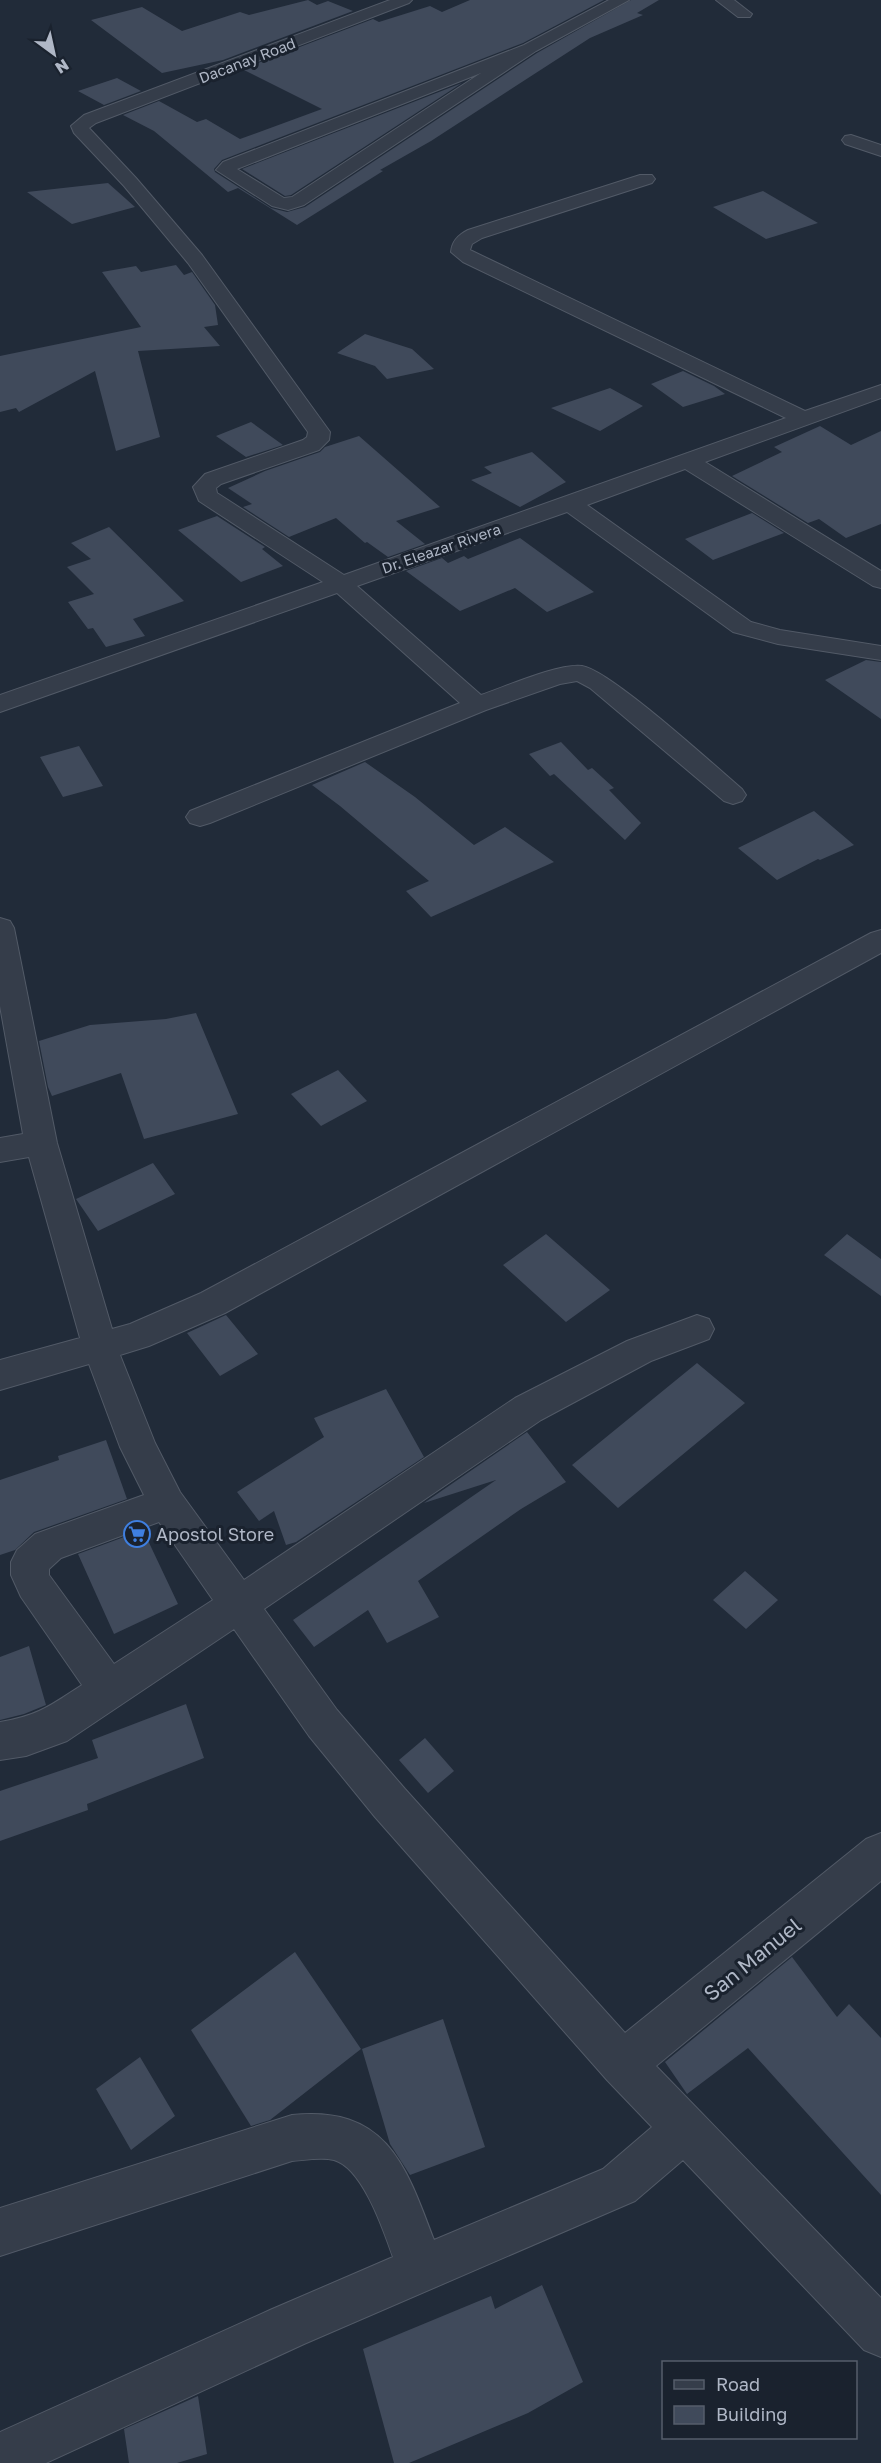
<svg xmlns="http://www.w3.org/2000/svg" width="881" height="2463" viewBox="0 0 881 2463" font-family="'Golos Text',sans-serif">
<rect width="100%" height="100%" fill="#212b39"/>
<path fill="#404a5b" d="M308 0 317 5 328 1 353 11 223 60 162 73 91 20 142 7 182 31 240 12 249 15Z
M470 0H604L523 43 222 160 214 169 215 172 271 208 287 212 305 207 537 53 631 0H659L637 13 643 15 590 38 431 141 380 170 383 171 297 225 238 188 228 192 154 131 123 115 159 101 197 122 206 119 240 139 322 109 242 69 373 19 379 22 430 6 442 12Z
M117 78 141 91 104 105 78 91Z
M462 83 291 195 285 196 242 169Z
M108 183 135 207 72 224 27 192Z
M763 191 818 223 766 239 713 207Z
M176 265 184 275 192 272 215 305 218 325 204 327 220 346 138 351 160 437 116 451 95 371 19 412 16 408 0 412V356L141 327 102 272 136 266 141 272Z
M365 334 412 349 434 369 387 379 375 366 337 353Z
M683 371 714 386 725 394 683 407 651 384Z
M610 388 643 406 600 431 551 408Z
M251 422 283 445 246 457 216 436Z
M820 426 851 445 881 431V524L846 538 819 519 808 523 732 476 782 452 774 447Z
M359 436 440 507 396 521 425 544 388 557 367 542 365 543 336 518 289 537 243 507 252 504 228 488 265 471 320 452 325 447Z
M532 452 566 482 520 507 471 480 492 473 484 467Z
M752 513 784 533 713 560 685 539Z
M217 516 265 547 262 549 283 566 241 582 178 530Z
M109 527 184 601 133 619 145 636 106 647 93 628 88 629 68 602 94 594 67 567 91 559 71 543Z
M520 538 594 592 547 612 515 588 460 611 406 571 442 558 448 563 464 556 468 559Z
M866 660 881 662V719L825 680Z
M561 742 588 770 592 768 614 788 609 790 641 823 625 840 554 774 550 776 529 754Z
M79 746 103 786 63 797 40 757Z
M365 762 415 797 474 845 505 827 554 862 431 917 406 891 429 881 340 806 312 785Z
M814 811 854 845 820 860 818 859 777 880 738 848Z
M196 1013 238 1114 144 1139 121 1073 52 1096 48 1087 39 1041 90 1025 166 1019Z
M338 1070 367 1101 321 1126 291 1094Z
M153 1163 175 1194 98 1231 76 1199Z
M546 1234 610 1290 566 1322 503 1265Z
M847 1234 881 1259V1296L824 1255Z
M226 1315 258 1354 220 1376 187 1333Z
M697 1363 745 1403 618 1508 572 1465Z
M386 1389 424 1457 296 1542 286 1545 274 1511 259 1521 237 1492 324 1437 314 1418Z
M527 1432 566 1482 521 1509 418 1581 439 1617 387 1643 368 1610 314 1647 293 1620 496 1480 424 1503Z
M106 1440 127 1499 34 1532 15 1550 0 1555V1480L59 1460 58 1456Z
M143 1530 178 1604 114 1634 78 1554Z
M745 1571 778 1600 746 1629 713 1600Z
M29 1646 46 1705 24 1714 0 1720V1657Z
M186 1704 204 1758 87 1804 88 1810 0 1841V1791L98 1758 92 1740Z
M425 1738 454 1771 428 1793 399 1760Z
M295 1952 361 2049 270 2120 251 2126 191 2030Z
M792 1957 837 2017 849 2004 881 2038V2195L748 2048 687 2094 665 2062Z
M443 2019 485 2147 410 2175 390 2144 362 2049Z
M140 2057 175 2116 131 2150 96 2089Z
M542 2285 583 2382 528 2413 409 2463H394L363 2349 491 2296 495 2309Z
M198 2396 207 2454 177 2463H129L124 2429Z"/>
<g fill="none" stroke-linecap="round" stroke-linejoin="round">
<defs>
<path id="minor" d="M390 0H412L409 3 96 123 89 128 136 178 202 255 330 432 329 440 319 450 221 484 216 488 217 493 344 575 786 418 463 262 451 252C452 241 458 235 468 230L640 175H652L655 179 652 183 482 238 472 244 470 250 805 411 881 385V398L705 462 881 571V588L873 586 685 469 587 505 751 622 780 630 881 646V660L778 644 733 632 567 512 357 586 481 695C505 687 559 663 582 666 610 670 715 766 742 789L746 795 742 801 733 804 724 801 590 688 577 681 560 684 486 710 210 823 200 826 190 823 186 817 190 811 460 703 337 593 0 712V695L323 582 199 501 193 487 205 474 303 440 307 437 308 432 188 263 124 186 74 133 71 126 84 115Z
M609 0H629L536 51 304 205 288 210 272 206 216 170 223 162 524 45ZM481 73 292 197 284 198 237 169Z
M716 0H734L752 14 750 17H738Z
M851 135 881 145V156L845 144 842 140 845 136Z
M0 918 10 921 14 928 57 1143 112 1329 130 1324 201 1293 871 933 881 930V953L225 1313 149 1346 120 1355 155 1443 180 1492 244 1580 515 1398 627 1341 697 1315 709 1319 714 1329 709 1339 651 1361 541 1420 264 1609 337 1710 405 1789 625 2033 866 1839 881 1833V1881L656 2066 881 2298V2357L864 2350 683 2160 635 2201 304 2344 46 2463H0V2432L270 2310 393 2257C384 2232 363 2168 334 2160 321 2157 305 2160 292 2161L0 2256V2208L292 2115C386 2105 406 2165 434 2240L603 2169 652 2127 607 2080 375 1817 309 1736 234 1629 67 1741 26 1756 0 1760V1722C38 1716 51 1705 82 1685L21 1597 11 1575V1562L17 1550 35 1534 144 1495 120 1447 89 1364 0 1390V1360L80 1338 29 1157 0 1162V1138L23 1134 0 1006ZM159 1522 213 1600 114 1664 49 1575V1569L61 1558Z"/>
</defs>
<use href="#minor" stroke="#525a67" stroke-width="2"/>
<use href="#minor" fill="#353d4a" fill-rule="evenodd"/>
</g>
<defs>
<symbol id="supermarket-ring" viewBox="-11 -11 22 22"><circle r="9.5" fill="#1a222e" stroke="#3f7fe0" stroke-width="1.5"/><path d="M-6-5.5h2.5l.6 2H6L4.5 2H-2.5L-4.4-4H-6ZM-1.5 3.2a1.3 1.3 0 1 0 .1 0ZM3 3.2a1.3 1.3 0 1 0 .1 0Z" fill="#3f7fe0"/></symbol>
</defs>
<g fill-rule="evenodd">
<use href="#supermarket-ring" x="122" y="1519" width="30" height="30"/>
</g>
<g text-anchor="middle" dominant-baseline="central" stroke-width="6" stroke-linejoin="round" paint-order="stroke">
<g font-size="15" fill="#afb7c6" stroke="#1a222e">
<text transform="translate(247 60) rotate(-21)">Dacanay Road</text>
<text transform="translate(441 548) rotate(-19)">Dr. Eleazar Rivera</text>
</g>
<g font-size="18" fill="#afb7c6" stroke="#1a222e" text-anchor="start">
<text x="156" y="1534">Apostol Store</text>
</g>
<g font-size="21" fill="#afb7c6" stroke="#1a222e">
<text transform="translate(752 1959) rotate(-39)">San Manuel</text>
</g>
</g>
<rect x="662" y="2361" width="195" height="78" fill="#1a222e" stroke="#565e6b" stroke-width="1.5"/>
<rect x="674" y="2380" width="30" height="9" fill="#353d4a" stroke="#565e6b" stroke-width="1.5"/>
<text x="716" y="2391" font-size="18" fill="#afb7c6">Road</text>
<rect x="674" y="2406" width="30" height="18" fill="#404a5b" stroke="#565e6b" stroke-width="1.5"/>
<text x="716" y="2421" font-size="18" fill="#afb7c6">Building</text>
<g transform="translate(54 54) rotate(147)" stroke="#1a222e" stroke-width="4.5" paint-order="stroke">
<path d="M0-4.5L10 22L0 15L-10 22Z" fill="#afb7c6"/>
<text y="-9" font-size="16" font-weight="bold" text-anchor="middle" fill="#afb7c6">N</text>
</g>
</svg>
